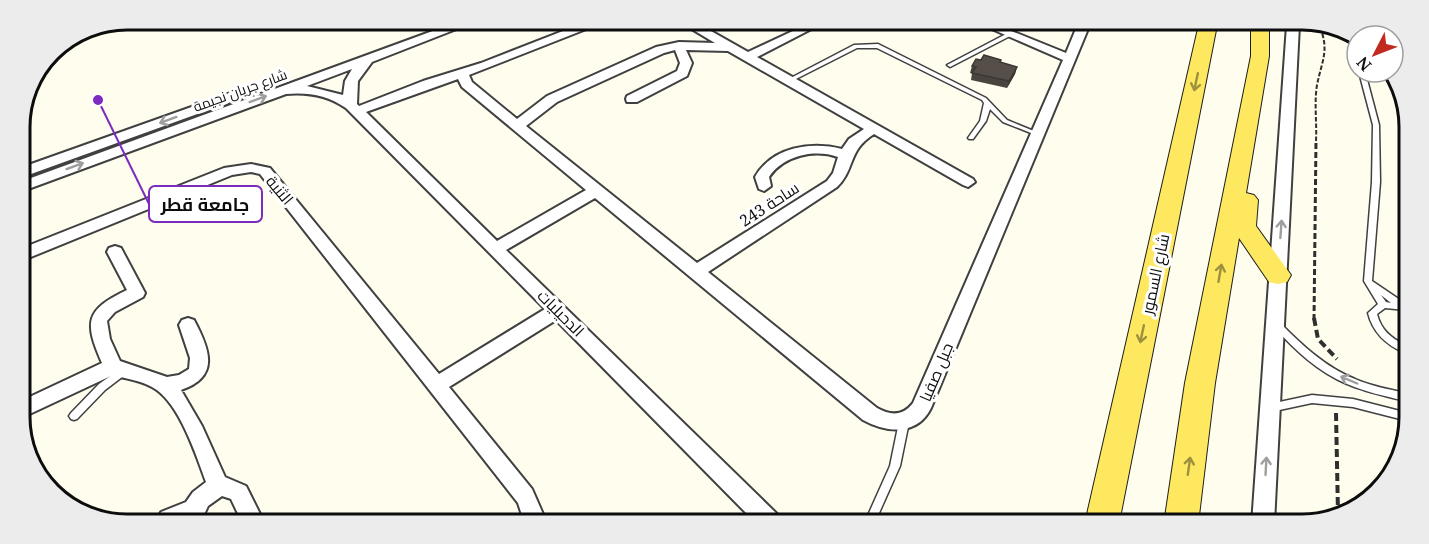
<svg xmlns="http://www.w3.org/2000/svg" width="1429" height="544" viewBox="0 0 1429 544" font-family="'Noto Serif',Cairo,serif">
<rect width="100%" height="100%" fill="#fffded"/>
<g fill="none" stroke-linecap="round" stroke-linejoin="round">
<defs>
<path id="lane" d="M862 23H869L862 27H858V25Z
M1008 33 1011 35 1010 36 952 66 950 67 947 65Z
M878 44 986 98 1007 120 1041 134 1038 136 1036 135 1003 122 990 109 986 121 973 139H969L968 138 980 121 984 103 982 100 877 48H857L790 82 788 83 785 81 854 45Z
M1359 72H1365L1379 125 1380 182 1372 281 1406 304V310L1385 308 1377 314C1381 330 1391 338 1405 345V353C1386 345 1373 333 1368 313L1378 304 1364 281 1372 182 1373 125ZM1381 295 1391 303 1386 302Z
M1277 322 1280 323C1302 345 1325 367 1355 379 1371 386 1388 389 1405 393V401C1385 396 1365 392 1347 384 1318 372 1295 350 1274 327L1273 325 1274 323Z
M123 367 126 368 128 371 126 374 105 390 77 419 74 420 71 419 69 416 71 413 99 384Z
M1312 395 1353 399 1404 412V420L1353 407 1312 403 1270 412 1267 411 1265 408 1267 405 1270 404Z
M904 418 907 419 909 422 900 466 875 522H865L890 466 899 422 901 419Z"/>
<path id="street" d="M460 21H477L372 62 358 81 357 104 359 106 423 81 481 63 586 22H600L599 24 469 75 472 82 517 119 547 96 656 47 679 42 715 43 680 22H695L748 52 810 23H823L757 57 973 179 975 182 968 187 963 185 874 134C847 151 856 168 837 187L708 272 877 408C891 416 903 416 913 403L1063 60 978 23 994 24 1066 53 1078 24H1090L931 408C917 436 887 433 863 420L595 198 506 250 778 515 781 522H755L556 320 449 387 532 489 546 521H524L518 503 260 174 251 172 232 175 21 261 20 249 224 168 251 164 270 168 439 374 545 309 346 108C327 95 308 92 286 94L20 192V182ZM675 50 680 63 677 71 627 96 626 99 627 102H637L687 76 692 63 686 50 728 51 864 129 849 139 842 149C811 141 772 147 755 177L759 189 764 191 771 186 769 177C784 155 815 149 838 157L833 173 827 181 697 263 526 126 557 102 664 53ZM352 69 345 81 343 95 307 86ZM458 79 462 87 586 190 497 241 366 112Z
M1287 25H1299L1274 524H1252Z
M245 88 251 92 250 95 20 178V168Z
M115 246 121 248 145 293 143 297 115 312 107 321 110 339 120 361 167 377 179 375 189 369 190 358 179 325 182 320 188 318 194 320C210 350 220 377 181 390L202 426 225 477 246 486 263 520H241L231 499 222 496 208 506 202 519H158L161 512 186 502 193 492 206 482C196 455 179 401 152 387 140 380 126 379 113 375L21 418V401L102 363C84 322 85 310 127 290L107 252 109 248Z"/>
<path id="primary" d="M1199 24 1217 25 1119 523H1085Z
M1251 25H1269V56L1246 193 1254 195 1258 200 1256 226 1291 275 1287 282 1278 284 1269 282 1239 238 1215 383 1198 524H1164L1185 383 1251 56Z"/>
</defs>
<use href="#lane" stroke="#404040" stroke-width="3"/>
<use href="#street" stroke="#404040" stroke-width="4"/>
<use href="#primary" stroke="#1e1e1e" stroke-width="2"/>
<path stroke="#2f2f2f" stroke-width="2" stroke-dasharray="4.5 2" stroke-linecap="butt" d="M1316 141C1317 123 1314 103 1317 85 1322 60 1330 50 1319 25"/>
<path stroke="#2f2f2f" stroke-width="3" stroke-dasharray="6 3" stroke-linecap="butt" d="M1314 320 1316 140"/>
<path stroke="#2f2f2f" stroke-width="4" stroke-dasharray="8 4" stroke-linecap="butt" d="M1314 318 1318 339 1337 359
M1336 413 1338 514"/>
<use href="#lane" fill="#fff" fill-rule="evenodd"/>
<use href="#street" fill="#fff" fill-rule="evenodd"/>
<use href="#primary" fill="#fde85f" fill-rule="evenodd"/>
</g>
<path fill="#4a443f" d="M1001 60 1000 63 1017 67 1015 74 1007 88 971 80 972 73H970L972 66Z"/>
<path fill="#3c3733" d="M1017 67 1015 74 1007 88 1009 81Z"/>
<path fill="#564f49" stroke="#3c3733" stroke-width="1.5" d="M984 55 1001 60 1000 62 1017 67 1009 81 972 73 976 67 972 66 976 59 981 60Z"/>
<defs><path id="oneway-shaft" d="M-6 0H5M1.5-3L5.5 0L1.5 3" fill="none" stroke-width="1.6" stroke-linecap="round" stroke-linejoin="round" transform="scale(1.5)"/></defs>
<g stroke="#9d903e">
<use href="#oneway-shaft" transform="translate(1196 82) rotate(102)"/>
<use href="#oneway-shaft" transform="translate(1220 273) rotate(-80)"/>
<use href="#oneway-shaft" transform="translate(1142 334) rotate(102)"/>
<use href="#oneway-shaft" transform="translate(1189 466) rotate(-82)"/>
</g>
<g stroke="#9e9e9e">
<use href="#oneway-shaft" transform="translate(258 99) rotate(-20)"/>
<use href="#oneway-shaft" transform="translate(168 120) rotate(160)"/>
<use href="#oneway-shaft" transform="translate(75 166) rotate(-20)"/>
<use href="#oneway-shaft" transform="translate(1281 229) rotate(-86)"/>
<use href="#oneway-shaft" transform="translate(1349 380) rotate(-157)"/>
<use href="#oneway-shaft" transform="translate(1266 466) rotate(-87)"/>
</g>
<g text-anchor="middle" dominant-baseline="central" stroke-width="6" stroke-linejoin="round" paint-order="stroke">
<g font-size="14" fill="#0d0d0d" stroke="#fff">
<text transform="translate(240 90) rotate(-20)">شارع جريان نجيمة</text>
</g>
<g font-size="16" fill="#0d0d0d" stroke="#fff">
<text transform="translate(280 190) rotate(50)">الثنية</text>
<text transform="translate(769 204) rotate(-33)">ساحة 243</text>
<text transform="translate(1155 274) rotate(-78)">شارع السمور</text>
<text transform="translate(561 313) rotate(45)">الدحيليات</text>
<text transform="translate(936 372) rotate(-67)">جبل صفيا</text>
</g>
</g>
<path d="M0 0H1429V544H0ZM127 30H1302A97 97 0 0 1 1399 127V417A97 97 0 0 1 1302 514H127A97 97 0 0 1 30 417V127A97 97 0 0 1 127 30Z" fill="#ececec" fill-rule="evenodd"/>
<path fill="none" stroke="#0d0d0d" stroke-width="3" d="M127 30H1302A97 97 0 0 1 1399 127V417A97 97 0 0 1 1302 514H127A97 97 0 0 1 30 417V127A97 97 0 0 1 127 30Z"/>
<path fill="none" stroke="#7b2cbf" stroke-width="2" d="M98 100L149 204"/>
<circle fill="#7b2cbf" stroke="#fff" stroke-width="2" cx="98" cy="100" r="6"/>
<rect fill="#fff" stroke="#7b2cbf" stroke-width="2" x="149" y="186" width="113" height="36" rx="6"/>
<g font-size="18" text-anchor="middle" font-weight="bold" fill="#0d0d0d">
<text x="205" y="211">جامعة قطر</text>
</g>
<g transform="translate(1375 54) rotate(228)"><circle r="28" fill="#ffffff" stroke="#9e9e9e" stroke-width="1.5"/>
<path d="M0-4.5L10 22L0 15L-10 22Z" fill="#c22a20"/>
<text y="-9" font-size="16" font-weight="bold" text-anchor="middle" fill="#0d0d0d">N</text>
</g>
</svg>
